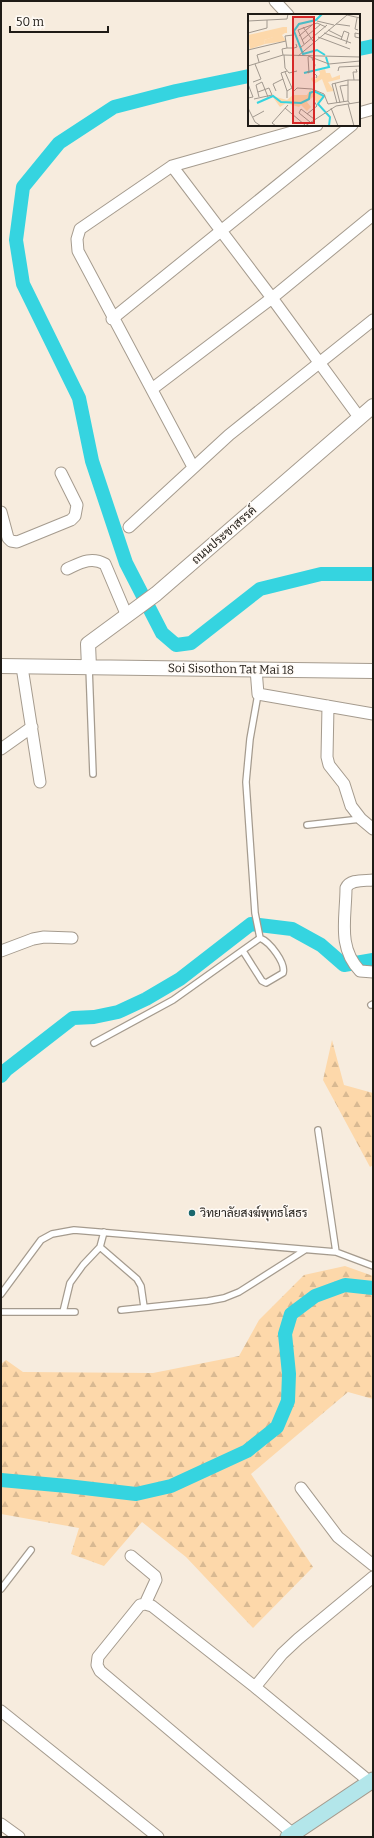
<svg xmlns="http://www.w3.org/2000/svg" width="374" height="1838" viewBox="0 0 374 1838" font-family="Bitter,Sarabun,serif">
<defs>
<pattern id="forest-firs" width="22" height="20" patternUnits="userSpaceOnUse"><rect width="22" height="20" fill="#fdd8aa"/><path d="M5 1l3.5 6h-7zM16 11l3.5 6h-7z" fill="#d8b992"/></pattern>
</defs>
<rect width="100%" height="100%" fill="#f7ecde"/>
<path fill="url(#forest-firs)" d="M332 1040 344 1085 373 1093V1165L370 1167 323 1080Z
M345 1266 373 1276V1399L348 1392 251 1474 313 1567 253 1628 186 1557 142 1522 104 1566 71 1554 79 1528 1 1514V1364L6 1360 23 1372 153 1373 239 1356 259 1320 304 1275Z"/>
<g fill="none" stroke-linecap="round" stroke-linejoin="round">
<path stroke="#35d4e0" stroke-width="14" d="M359 49 373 46
M249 76 176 91 114 107 59 143 23 187 16 240 23 284 79 398 92 461 126 563 162 633 176 645 191 643 260 589 321 574H373
M1 1076 6 1070 73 1018 94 1017 118 1012 146 999 180 979 251 924 292 929 321 945 344 965 373 960
M1 1480 67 1486 136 1494 171 1486 247 1451 277 1427 288 1401 289 1374 285 1334 291 1314 315 1296 345 1285 373 1288"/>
<defs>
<path id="service" d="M89 667 93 774
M307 825 361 819
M243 951 262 981 266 983 283 973C286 963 270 942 260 938L255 913 246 782 250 739 258 694
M371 1005 373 1004
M94 1043 173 1000 260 938
M318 1130 336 1252
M100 1247 137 1279 141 1286 144 1307
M1 1294 41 1240 52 1234 74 1230 336 1252 373 1266
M121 1310 208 1301 224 1298 239 1292 305 1250
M1 1312H75
M63 1312 70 1283 83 1265 100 1247 104 1232
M1 1589 31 1550"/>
<path id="minor" d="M275 1 288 15
M359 113 373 109
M172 166 272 298 359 417
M112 319 352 125
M152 389 272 298 373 215
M193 467 78 251 77 239 80 229 172 166 317 125
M1 512 8 538 11 541 17 542 71 520 75 516 77 505 61 473
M129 527 229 435 373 320
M67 569C80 563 91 556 105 564L127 616
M22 667 40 782
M256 669 258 694 373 714
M328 706 327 757 329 765 344 784 351 806 361 819 373 829
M1 749 32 727
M373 880C364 881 350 879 346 888 346 918 337 947 360 971L373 972
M1 951 33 939 44 937 72 938
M301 1488 338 1537 373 1565
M131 1556 155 1576 156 1580 145 1604
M255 1687 282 1654 298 1639 373 1577
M1 1711 158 1837
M1 1824 19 1837
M293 1834 100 1671 97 1665 98 1657 140 1605 145 1604 152 1606 255 1687 370 1782"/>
<path id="tertiary" d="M1 666 373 671
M89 667 88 644 156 594 373 406"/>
<path id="secondary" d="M288 1837 373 1780"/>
</defs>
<use href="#service" stroke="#a59b8e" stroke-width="8"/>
<use href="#minor" stroke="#a59b8e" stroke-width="13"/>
<use href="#tertiary" stroke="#a59b8e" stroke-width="16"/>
<use href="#secondary" stroke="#a59b8e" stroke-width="17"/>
<use href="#service" stroke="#fff" stroke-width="5.5"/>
<use href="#minor" stroke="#fff" stroke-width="11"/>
<use href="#tertiary" stroke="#fff" stroke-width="14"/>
<use href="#secondary" stroke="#b3e6ea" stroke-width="15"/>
</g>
<circle fill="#19676d" stroke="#fffaf5" stroke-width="1.5" cx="192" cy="1213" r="4"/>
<g text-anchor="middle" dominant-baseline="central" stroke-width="3" stroke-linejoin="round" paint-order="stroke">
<g font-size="12" fill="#1f1b16" stroke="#fffaf5">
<text transform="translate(224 535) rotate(-41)">ถนนประชาสรรค์</text>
<text transform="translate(231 669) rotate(1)">Soi Sisothon Tat Mai 18</text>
</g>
<g font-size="12" fill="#1f1b16" stroke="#fffaf5" text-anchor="start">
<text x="200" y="1213">วิทยาลัยสงฆ์พุทธโสธร</text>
</g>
</g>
<g transform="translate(248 14)">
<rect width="112" height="112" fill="#f7ecde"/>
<path d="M35 13H39V19H26V23L16 26 17 30 2 35 0 21Z" fill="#fdd8aa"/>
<path d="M77 55 78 59H82L84 64 92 61V65L80 68 86 77 79 78 74 65 66 70 63 65 64 63 67 66 72 60 71 57ZM62 76 77 83 70 90 65 83 59 88 63 93 59 97 53 91 51 93 38 89 32 93 24 82 39 86 45 81H59Z" fill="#fdd8aa"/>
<path d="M26 19H37L34 21 38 27 17 30 16 26 25 23Z" fill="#fdd8aa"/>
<path fill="none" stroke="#35d4e0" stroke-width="2" d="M74 0 68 6 51 10 46 17 55 40 69 36 77 41M56 59 81 53 78 43M9 89 25 82 33 88 53 89 61 85 62 79 66 77 76 82 70 90 82 103 81 112"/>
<path fill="none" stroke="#a1988e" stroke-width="1" d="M109 4 107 15 110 16M0 7 39 5 40 0M69 7 86 11M88 10 102 12M55 13 65 27M80 16 94 23M0 19 19 14V6M76 19 103 29M112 20 107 19V23L112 24M51 22 64 11M70 23 102 35M54 26 73 10M93 26 96 17 101 19 98 30M56 30 50 16 69 9 78 13M39 34H46L49 33 48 30M52 34 79 11M0 36 38 27M35 41 34 35 39 34 37 22 45 21M36 41 37 54 41 59 49 57M50 42 99 1 112 4M60 42 81 50 112 47M64 44 67 51 65 58 69 62 68 64M11 48 9 41 22 37M0 52 35 41 112 43M90 57 91 53 112 52M37 58 44 74 39 77M59 58 61 59 60 43M106 66 105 58H109L108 55M5 68 13 65 7 50M87 69 92 89M0 70 5 83 0 84M100 71V87M28 77 25 70 35 65M45 78 49 74 64 75 76 80 80 90 100 87 102 90M11 83 8 71 14 68 20 83M39 84V77L33 59 39 57M6 85 24 81 21 74 10 78M96 88 92 72 100 71V66H112M89 89 84 70 100 66M100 90 106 112M0 94 7 108 13 112M37 94 57 111M83 94 90 112M59 100 69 92 66 87M5 103 16 97M62 108 51 99 53 95 66 105M28 112 24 109 40 91M57 112 88 92 112 88"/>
<path fill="#d62828" fill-opacity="0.15" stroke="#d62828" stroke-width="2" d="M45 3H66V109H45Z"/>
<rect width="112" height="112" fill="none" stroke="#1f1b16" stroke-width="2"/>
</g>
<rect width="374" height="1838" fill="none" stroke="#1f1b16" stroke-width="4"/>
<path d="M10 26v6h98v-6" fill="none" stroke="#1f1b16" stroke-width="2"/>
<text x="16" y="26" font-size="12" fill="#1f1b16" stroke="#fffaf5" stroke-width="3" paint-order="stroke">50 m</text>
</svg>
